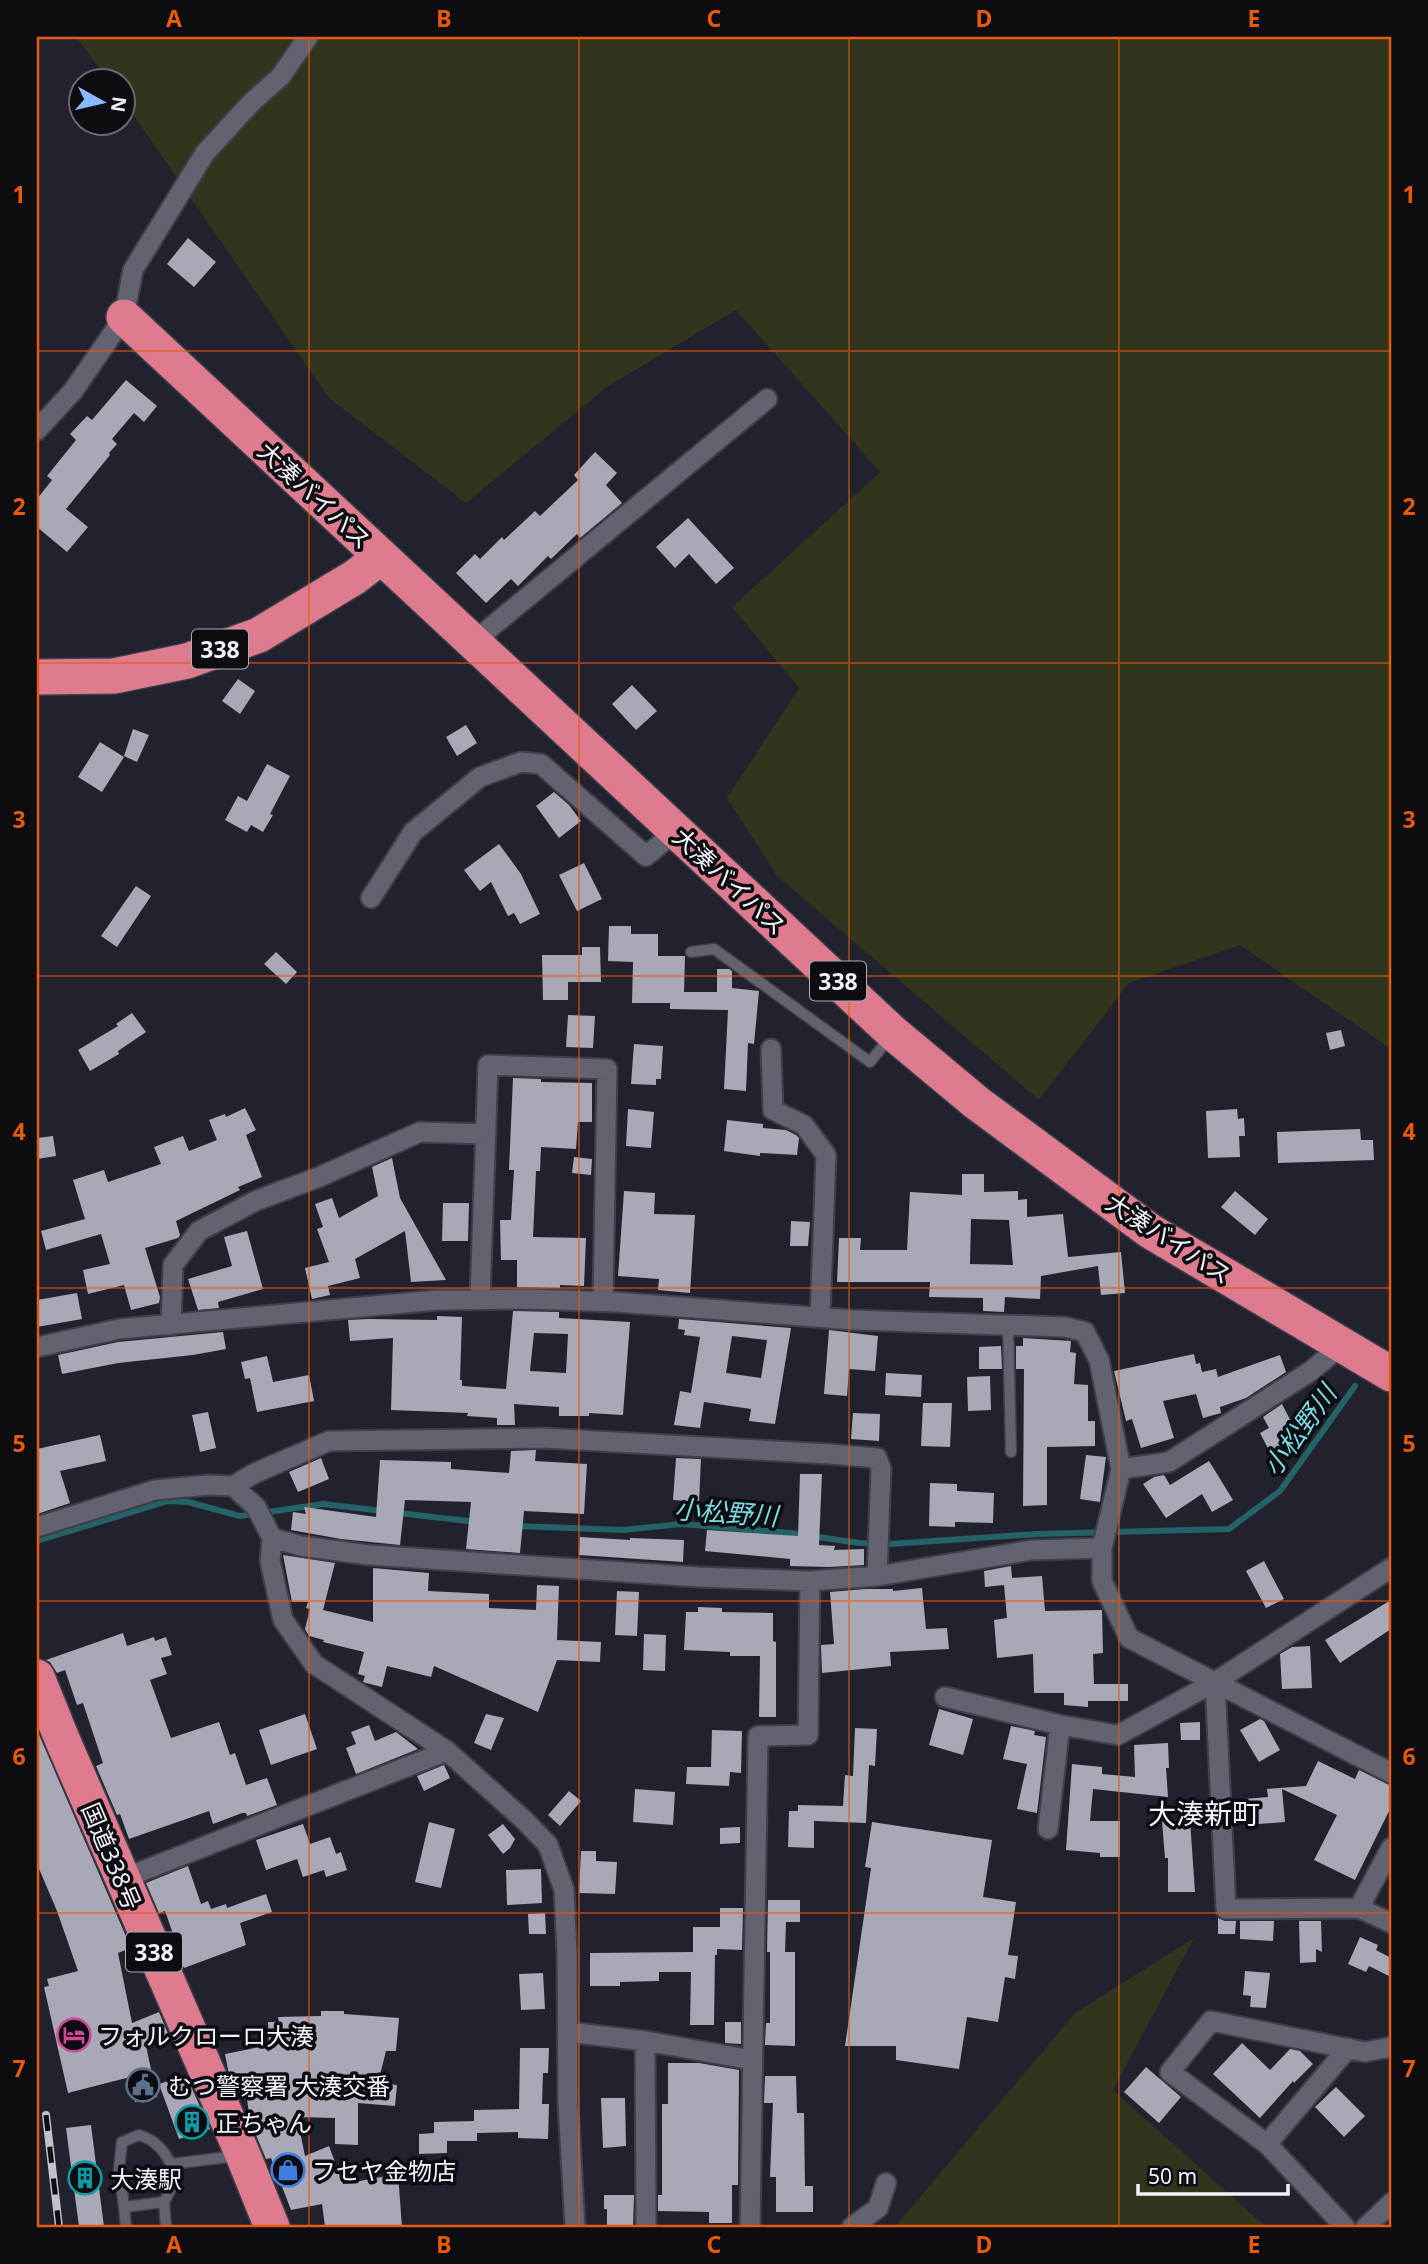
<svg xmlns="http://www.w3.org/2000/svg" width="1428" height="2264" viewBox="0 0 1428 2264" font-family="'Noto Sans','Noto Sans JP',sans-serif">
<rect width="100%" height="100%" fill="#22222e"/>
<path fill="#31351d" d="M76 37H1391V1049L1240 945 1129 983 1039 1100 777 876 727 798 799 688 732 607 880 472 736 310 608 386 466 503 329 398 123 100 122 80H109Z
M1194 1938 1113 2090 1266 2227H895L1075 2013Z"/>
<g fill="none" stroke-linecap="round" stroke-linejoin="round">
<path stroke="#246267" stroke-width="6" d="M398 1513 477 1522
M516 1526 623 1530 681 1524 791 1533 859 1543 890 1544 1037 1534 1229 1529 1280 1491 1355 1386
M37 1541 168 1501 188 1502 240 1516 323 1504 383 1511"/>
</g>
<path fill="#a8a8b7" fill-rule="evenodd" d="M188 238 216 262 194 287 167 264Z
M126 380 157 406 144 422 134 413 112 439 117 444 109 453 110 455 66 509 88 527 67 552 37 527V499L52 480 47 476 76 440 70 434 87 416 92 420Z
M595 452 617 473 606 485 622 503 580 538 577 534 551 559 548 556 518 586 511 579 486 603 456 573 475 554 480 559 502 537 504 540 535 511 540 516 578 480 574 475Z
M688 518 734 568 716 584 689 554 675 568 656 547Z
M238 679 255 691 240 714 222 701Z
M632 685 657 711 636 730 612 704Z
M466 725 477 743 457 756 446 737Z
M133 729 149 735 137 762 124 756Z
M100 742 124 757 102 792 78 777Z
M267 764 290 776 270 814 273 815 263 832 251 825 247 832 225 820 238 796 247 801Z
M554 792 569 805 581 821 559 838 536 806Z
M499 844 521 874 540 914 520 924 514 913 508 916 491 882 480 891 464 870Z
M584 863 602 899 577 911 559 875Z
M136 886 151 896 117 947 101 936Z
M609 926H631V934H658V956H685L684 992H717V969H729L732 971V988L759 991 754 1044 748 1043 746 1091 724 1089 728 1010 670 1009V1003H632L633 962 608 961Z
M582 947H600L601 982H568V1000H543L542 955H582Z
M276 952 297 972 286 984 264 964Z
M132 1013 146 1032 118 1051 119 1054 90 1071 78 1050 118 1026 116 1024Z
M568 1015 595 1016 593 1048 566 1047Z
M1341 1030 1345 1046 1330 1050 1326 1033Z
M634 1044 663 1046 661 1079H656V1085L631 1084Z
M513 1078 541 1079V1082L592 1083V1122H578L576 1149 541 1147 540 1171H536L533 1237 586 1238 584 1286 560 1285V1288L517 1287V1260H501L500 1220H511L514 1170H509Z
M245 1108 256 1130 246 1135 262 1177 238 1187 240 1190 176 1221 180 1235 178 1238 145 1248 160 1297 159 1303 131 1310 124 1285 88 1294 83 1270 110 1264 101 1234 46 1250 41 1231 85 1219 73 1180 104 1170 108 1182 161 1164 154 1147 183 1136 189 1151 217 1140 209 1120 225 1114 226 1117Z
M628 1109 654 1112 651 1148 626 1146Z
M1237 1109 1238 1119 1244 1118 1245 1136H1239L1240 1157 1208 1158 1206 1111Z
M727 1120 763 1124V1128L786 1130 796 1135 799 1138 797 1155 760 1153V1156L724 1151Z
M1360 1129 1361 1140H1373L1374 1160 1278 1163 1277 1132Z
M53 1136 56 1156 37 1159V1138Z
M574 1157 592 1159 591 1175 572 1173Z
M392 1158 400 1198 446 1280 411 1282 405 1231 355 1259 360 1278 328 1286 330 1295 312 1299 305 1268 329 1262 317 1229 323 1227 315 1204 332 1198 339 1218 378 1196 372 1167Z
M962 1174H984V1192L1018 1191V1200L1027 1199V1217L1063 1214 1068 1257 1121 1252 1125 1293 1101 1295 1098 1266 1041 1276 1040 1299 1005 1297 1004 1312 983 1311V1298L929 1297 930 1282H837L839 1238H861L860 1250H907L910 1192 962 1195ZM971 1219 1009 1220 1013 1265 970 1264Z
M624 1191 655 1193 654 1214 695 1215 690 1293 658 1290 659 1279 618 1276Z
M1235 1191 1268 1219 1255 1235 1221 1207Z
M443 1203H469L468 1241H442Z
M791 1221 810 1222 808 1246H790Z
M247 1231 263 1289 218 1302 219 1308 198 1310 188 1279 232 1266 224 1237Z
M77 1293 82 1319 37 1327V1300Z
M513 1311 559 1312V1318L630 1322 623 1415 589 1413V1416H559V1407L514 1404 515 1425H497V1418L467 1416 468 1413 391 1410 393 1338 350 1341 348 1320 369 1319 437 1320V1316L462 1317 460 1380H462V1386L506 1389ZM534 1333 568 1334 566 1373 530 1371Z
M679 1319 791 1328 775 1424 749 1421 751 1409 704 1402 700 1428 674 1425 680 1391 691 1393 700 1337 684 1335 685 1330 678 1329ZM732 1336 767 1340 761 1378 726 1373Z
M829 1330 878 1336 875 1371 849 1369 847 1396 824 1394Z
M223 1332 226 1349 193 1355 118 1363 62 1374 58 1355 118 1342Z
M1023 1338 1071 1341 1070 1352 1076 1353 1074 1384 1088 1385V1421H1095V1446L1047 1447V1505L1023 1506 1024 1369H1016V1346H1023Z
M1001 1346 1002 1369H979V1347Z
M1194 1354 1196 1364 1200 1363 1202 1372 1216 1369 1218 1377 1280 1355 1286 1372 1246 1398 1220 1407 1221 1413 1203 1418 1196 1394 1163 1401 1174 1438 1141 1448 1132 1419 1126 1421 1114 1371Z
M267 1356 273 1382 309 1375 314 1401 257 1412 250 1378 245 1379 241 1362Z
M886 1373 922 1375 921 1397 885 1395Z
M990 1376 991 1410 968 1411 967 1377Z
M923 1403H952L950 1447 921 1446Z
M1282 1404 1300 1439 1271 1454 1260 1433 1269 1428 1263 1417Z
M208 1412 216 1448 200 1452 192 1415Z
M853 1413 880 1414 879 1441 851 1439Z
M100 1435 106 1461 60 1471 70 1503 37 1514V1449Z
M536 1450 535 1461 587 1464 584 1514 524 1511 520 1553 466 1549 471 1502 405 1500 400 1545 341 1539 291 1530 293 1512 306 1514 304 1507 376 1517 380 1460 451 1462V1469L509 1473 511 1451Z
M1086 1455 1106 1457 1100 1502 1080 1499Z
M321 1458 329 1479 298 1492 289 1472Z
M676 1458 701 1459 699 1502 673 1500Z
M1209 1461 1233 1500 1212 1512 1202 1494 1166 1518 1143 1484 1154 1477 1164 1475 1170 1485Z
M800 1474H822L819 1545 835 1546 834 1550 864 1549V1565L829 1567 790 1566V1559L705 1551 707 1530 798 1536Z
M930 1483 957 1484V1491L994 1493 993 1523 955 1522V1527L929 1526Z
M580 1537 630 1540V1538L684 1540 683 1562 579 1555Z
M283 1555 335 1563 323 1610 373 1622V1568L429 1573 428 1591 489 1594V1608L536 1610 537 1585 559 1586 557 1640 601 1642 600 1662 557 1660 538 1712 434 1666 431 1677 387 1666 382 1687 366 1683 363 1682 365 1676 358 1674 364 1652 323 1642 324 1640 309 1636 305 1629 310 1609 306 1608 308 1602H292Z
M1264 1561 1284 1599 1266 1608 1246 1571Z
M1011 1566 1012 1578 1042 1576 1045 1611 1102 1610 1103 1653 1093 1654 1094 1684H1128V1701H1088V1707L1064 1705V1693H1034L1033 1654 997 1658 994 1620 1007 1618 1004 1585 985 1587 984 1571Z
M922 1588 926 1629 947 1628 949 1649 890 1652 891 1666 822 1673 821 1645 834 1644 830 1592 865 1589H893V1591Z
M617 1591 639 1592 637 1636 615 1635Z
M1391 1600V1629L1340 1663 1325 1640Z
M698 1607 722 1608V1612L773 1613V1641L776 1642V1717H759L760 1656H730V1652L684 1650 686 1612H698Z
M123 1633 127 1646 154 1637 155 1641 166 1637 172 1655 161 1658 167 1674 150 1680 171 1738 219 1722 230 1755 235 1753 246 1785 267 1778 277 1805 247 1816 246 1813H242L213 1824 209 1811 129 1839 120 1814 117 1815 96 1766 103 1763 83 1703 77 1705 65 1670 57 1673 50 1662 46 1660Z
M644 1634 666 1635 665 1671 643 1670Z
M1310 1646 1312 1688 1282 1689 1280 1654 1292 1647Z
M939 1709 973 1719 963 1755 929 1745Z
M305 1714 317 1749 271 1765 259 1730Z
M486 1714 504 1718 491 1750 474 1743Z
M1260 1719 1264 1721 1280 1750 1259 1762 1240 1730Z
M1200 1722V1740H1181L1180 1723Z
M369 1725 375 1741 396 1732 418 1749 356 1774 346 1748 356 1744 351 1732Z
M1011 1726 1035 1731 1034 1735 1046 1737 1037 1813 1017 1809 1027 1764 1003 1759Z
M855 1728 877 1729 875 1766 869 1765 866 1823 814 1821V1848L788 1847 789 1811H798V1805L843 1806 845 1775 853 1776Z
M37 1730 131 1948 118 1953 132 2023 159 2012 169 2036 146 2046 157 2097 135 2102 130 2077 68 2093 44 1987 49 1986 47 1979 78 1971 57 1911 37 1864Z
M712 1730 742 1731 741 1773 730 1772 729 1786 686 1784 687 1767H711Z
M1168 1743 1169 1768H1166L1168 1797 1093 1789 1090 1821H1120V1857H1100V1853L1066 1850 1072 1764 1102 1767V1774L1135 1777 1134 1745Z
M1318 1761 1355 1779 1359 1770 1391 1786V1807L1355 1880 1314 1860 1337 1815 1282 1789 1285 1822 1246 1825 1244 1799 1268 1797 1267 1789 1306 1786Z
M444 1765 450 1778 424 1791 417 1776Z
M635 1789 675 1792 673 1825 633 1822Z
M569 1791 581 1801 560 1826 548 1815Z
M1190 1820 1195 1892H1168V1858H1165L1162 1821Z
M429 1822 455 1829 441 1888 415 1882Z
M872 1822 992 1840 983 1897 1016 1902 1008 1955 1018 1956 1015 1979 1005 1977 998 2022 967 2017 959 2069 896 2060V2046H845L871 1868 865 1867Z
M303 1824 310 1844 330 1837 336 1854 341 1852 347 1870 326 1877 324 1870 303 1877 297 1859 266 1870 256 1840Z
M503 1824 515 1839 510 1848 503 1854 488 1835Z
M740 1827V1843L720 1844V1828Z
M581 1851H596V1861L617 1862 615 1894 579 1893Z
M188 1866 201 1904 208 1901 211 1909 226 1904 227 1908 266 1894 272 1912 240 1923 246 1945 184 1968 174 1946 177 1945 165 1911 159 1913 146 1883Z
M541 1869 542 1903 507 1905 506 1870Z
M768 1900H800V1922H786L785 1952H795V2046L765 2045 766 2023H770V1952H767Z
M720 1908H743L742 1950 717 1949V1955H715L714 2025H690L691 1972H659V1981L620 1982V1986H590V1953L693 1952V1927H720Z
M545 1913 546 1934H529L528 1914Z
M1218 1918 1225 1921H1236L1235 1934H1218Z
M1240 1921H1274L1273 1941 1240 1939Z
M1299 1921H1321L1322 1952 1316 1949V1962L1300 1963Z
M1360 1937 1378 1945 1376 1950 1391 1958V1977L1369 1966 1366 1972 1348 1964Z
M1245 1971 1270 1973 1266 2008 1250 2007 1251 1996 1243 1995Z
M543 1973 545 2009 521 2010 519 1974Z
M321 2011H344V2014L399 2018 396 2051H386L378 2083 397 2085 395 2106 358 2103V2145L335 2144V2118L297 2117 305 2156 329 2146 343 2184 398 2174 402 2227H325L322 2204 291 2210 271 2158 266 2159 250 2121 247 2099 241 2100 228 2070 225 2054 269 2045 268 2022H279L278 2017 321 2016Z
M725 2022H741V2044L725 2043Z
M1242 2043 1270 2070 1290 2049 1300 2051 1313 2064 1294 2083 1293 2081 1260 2118 1213 2074Z
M520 2048H549L548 2073H543L542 2104H549L548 2139 518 2138V2132L477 2133V2141H447V2153L419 2154V2134L434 2133V2122L474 2121V2110L519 2109Z
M668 2063H699L739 2070 738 2185H732V2223H709V2212L658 2211V2195H662V2104H668Z
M1146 2067 1181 2097 1159 2123 1124 2092Z
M186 2075 210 2129 179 2139 159 2084Z
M765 2076H796L797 2113H804L805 2186H813V2212H776V2177H770L773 2103H764Z
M1336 2087 1365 2116 1344 2137 1315 2107Z
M601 2098H625L626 2146 603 2148Z
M91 2125 104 2227H79L66 2128Z
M604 2195H634L633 2227H607V2209H604Z"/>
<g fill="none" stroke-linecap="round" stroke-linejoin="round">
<defs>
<path id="lane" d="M691 952 714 949 870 1062 890 1037
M1008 1324 1011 1452
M171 2164C163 2149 155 2140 139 2135L122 2142 119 2169 124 2207 164 2202 173 2185 171 2164 236 2156
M164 2202 166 2227
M124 2207 126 2227"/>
<path id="street" d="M37 430 73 391 124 317 133 270 205 153 251 103 281 76 308 37
M473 642 767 399
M371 898 413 832 480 777 521 762 541 764 646 856 676 831
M771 1049 773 1110 804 1125 826 1155 820 1317
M480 1299 488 1065 607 1069 603 1301
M171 1325 173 1265 199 1231 255 1201 319 1177 420 1132 486 1134
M37 1347 119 1329 438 1300 530 1299 615 1302 854 1320 1065 1327 1085 1332 1099 1360 1121 1469 1102 1548V1581L1129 1638 1391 1773
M1121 1469 1169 1462 1311 1371 1342 1345
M233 1486 256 1507 272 1538 301 1546 369 1555 699 1577 810 1581 877 1576 1032 1550 1102 1548
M37 1527 155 1490 208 1485 233 1486 255 1473 329 1441 543 1438 830 1454 877 1458 881 1468 877 1576
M272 1538 270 1561 283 1620 314 1664 447 1751 524 1820 548 1845 564 1890 567 1955 568 2104 575 2227
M1215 1682 1226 1909 1359 1908 1391 1923
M945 1697 1060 1725 1118 1735 1215 1682 1391 1568
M1048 1829 1060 1725
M122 1879 447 1751
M1359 1908 1391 1848
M568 2032 645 2041 752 2060
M645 2041 646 2227
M1267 2144 1348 2048
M750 2227 758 1736 808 1735 810 1581
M852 2227 878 2208 886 2183
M1345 2227 1267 2144 1170 2072 1211 2021 1365 2052 1391 2047
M1366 2227 1391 2203"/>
<path id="highway" d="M124 317 893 1033 977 1103 1150 1231 1391 1374
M37 677 114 676 187 661 259 635 355 577 381 557
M37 1677 62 1739 243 2155 272 2227"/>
</defs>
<use href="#lane" stroke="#3f3f48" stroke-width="13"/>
<use href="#street" stroke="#3f3f48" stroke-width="23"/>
<use href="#highway" stroke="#3f3f48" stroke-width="38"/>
<use href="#lane" stroke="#626270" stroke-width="10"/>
<use href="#street" stroke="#626270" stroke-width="19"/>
<use href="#highway" stroke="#de7b8e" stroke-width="35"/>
<defs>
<path id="rail" d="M46 2115 59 2227"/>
</defs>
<use href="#rail" stroke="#c1c1ca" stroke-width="8"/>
<use href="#rail" stroke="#0c0c11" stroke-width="5" stroke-dasharray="16" stroke-linecap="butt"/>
</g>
<path fill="none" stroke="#e8590c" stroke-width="2" stroke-opacity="0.55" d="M309 37V2227M579 37V2227M849 37V2227M1119 37V2227M37 351H1391M37 663H1391M37 976H1391M37 1288H1391M37 1601H1391M37 1913H1391"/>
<defs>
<symbol id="hotel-ring" viewBox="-11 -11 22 22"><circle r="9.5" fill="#0c0c11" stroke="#d1479c" stroke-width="1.5"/><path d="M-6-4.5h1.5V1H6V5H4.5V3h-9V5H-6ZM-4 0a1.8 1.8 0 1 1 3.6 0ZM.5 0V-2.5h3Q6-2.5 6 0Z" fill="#d1479c"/></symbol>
<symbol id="civic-ring" viewBox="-11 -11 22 22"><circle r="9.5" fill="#0c0c11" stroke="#5c6f8a" stroke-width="1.5"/><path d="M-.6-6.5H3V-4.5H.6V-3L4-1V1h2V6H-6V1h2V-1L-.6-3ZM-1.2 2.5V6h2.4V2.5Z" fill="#5c6f8a"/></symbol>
<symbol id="building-ring" viewBox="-11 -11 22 22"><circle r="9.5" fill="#0c0c11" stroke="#0f9aa8" stroke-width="1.5"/><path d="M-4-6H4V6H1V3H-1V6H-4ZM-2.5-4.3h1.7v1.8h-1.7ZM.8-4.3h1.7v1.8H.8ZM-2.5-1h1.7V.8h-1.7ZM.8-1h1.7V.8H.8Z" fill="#0f9aa8"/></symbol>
<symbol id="shop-ring" viewBox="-11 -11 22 22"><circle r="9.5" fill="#0c0c11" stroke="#3f7fe0" stroke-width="1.5"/><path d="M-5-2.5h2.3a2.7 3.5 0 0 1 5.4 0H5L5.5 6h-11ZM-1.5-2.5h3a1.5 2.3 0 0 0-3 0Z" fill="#3f7fe0"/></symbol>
</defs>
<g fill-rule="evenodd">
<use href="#hotel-ring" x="55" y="2016" width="38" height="38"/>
<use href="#civic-ring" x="124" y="2066" width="38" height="38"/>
<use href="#building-ring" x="173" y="2103" width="38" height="38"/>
<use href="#shop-ring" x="269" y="2151" width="38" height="38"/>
<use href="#building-ring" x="66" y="2159" width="38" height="38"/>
</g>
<g text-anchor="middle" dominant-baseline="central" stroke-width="7" stroke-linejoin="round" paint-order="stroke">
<g fill="#0c0c11" stroke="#adadb4" stroke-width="2">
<rect x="192" y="629.5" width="56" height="39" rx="5"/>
<rect x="810" y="961.5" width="56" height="39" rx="5"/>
<rect x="126" y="1932.5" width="56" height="39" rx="5"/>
</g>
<g font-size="23" font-weight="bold" fill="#f2f2fa">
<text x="220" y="649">338</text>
<text x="838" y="981">338</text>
<text x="154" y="1952">338</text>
</g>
<g font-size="24" fill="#f2f2fa" stroke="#0c0c11">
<text transform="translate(315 495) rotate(43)">大湊バイパス</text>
<text transform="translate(730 881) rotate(43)">大湊バイパス</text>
<text transform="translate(1169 1238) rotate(33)">大湊バイパス</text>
<text transform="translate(112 1856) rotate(67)">国道338号</text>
</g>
<g font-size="24" fill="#f2f2fa" stroke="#0c0c11" text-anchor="start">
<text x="98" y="2035">フォルクローロ大湊</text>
<text x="168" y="2085">むつ警察署 大湊交番</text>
<text x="216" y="2122">正ちゃん</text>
<text x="312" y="2170">フセヤ金物店</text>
<text x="110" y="2178">大湊駅</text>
</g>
<g font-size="26" font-style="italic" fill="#78dae2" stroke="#0c0c11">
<text transform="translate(1299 1430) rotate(-54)">小松野川</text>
<text transform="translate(726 1512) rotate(4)">小松野川</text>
</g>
<g font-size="28" fill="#f2f2fa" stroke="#0c0c11">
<text x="1204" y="1813">大湊新町</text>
</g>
</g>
<rect width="1428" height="2264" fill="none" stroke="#0c0c11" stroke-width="77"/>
<g transform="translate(102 102) rotate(98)"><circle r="33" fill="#0c0c11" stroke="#68686e" stroke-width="2"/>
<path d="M0-5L12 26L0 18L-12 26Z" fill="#89bafc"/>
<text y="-10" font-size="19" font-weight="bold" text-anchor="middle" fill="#f2f2fa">N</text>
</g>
<path d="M1138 2184v10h150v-10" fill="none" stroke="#f2f2fa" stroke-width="3.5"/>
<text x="1148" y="2184" font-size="21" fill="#f2f2fa" stroke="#0c0c11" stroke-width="5" paint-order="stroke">50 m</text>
<rect x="38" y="38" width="1352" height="2188" fill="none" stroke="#e8590c" stroke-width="2.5"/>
<g font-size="23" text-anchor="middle" font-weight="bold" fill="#e8590c">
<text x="174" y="27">A</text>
<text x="444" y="27">B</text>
<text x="714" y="27">C</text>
<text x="984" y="27">D</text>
<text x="1254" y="27">E</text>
<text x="19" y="203">1</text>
<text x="1409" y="203">1</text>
<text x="19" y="515">2</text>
<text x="1409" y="515">2</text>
<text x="19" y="828">3</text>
<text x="1409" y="828">3</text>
<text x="19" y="1140">4</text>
<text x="1409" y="1140">4</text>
<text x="19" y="1452">5</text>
<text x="1409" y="1452">5</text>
<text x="19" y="1765">6</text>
<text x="1409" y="1765">6</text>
<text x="19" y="2077">7</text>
<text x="1409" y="2077">7</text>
<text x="174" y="2253">A</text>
<text x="444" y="2253">B</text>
<text x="714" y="2253">C</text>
<text x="984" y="2253">D</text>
<text x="1254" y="2253">E</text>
</g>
</svg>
